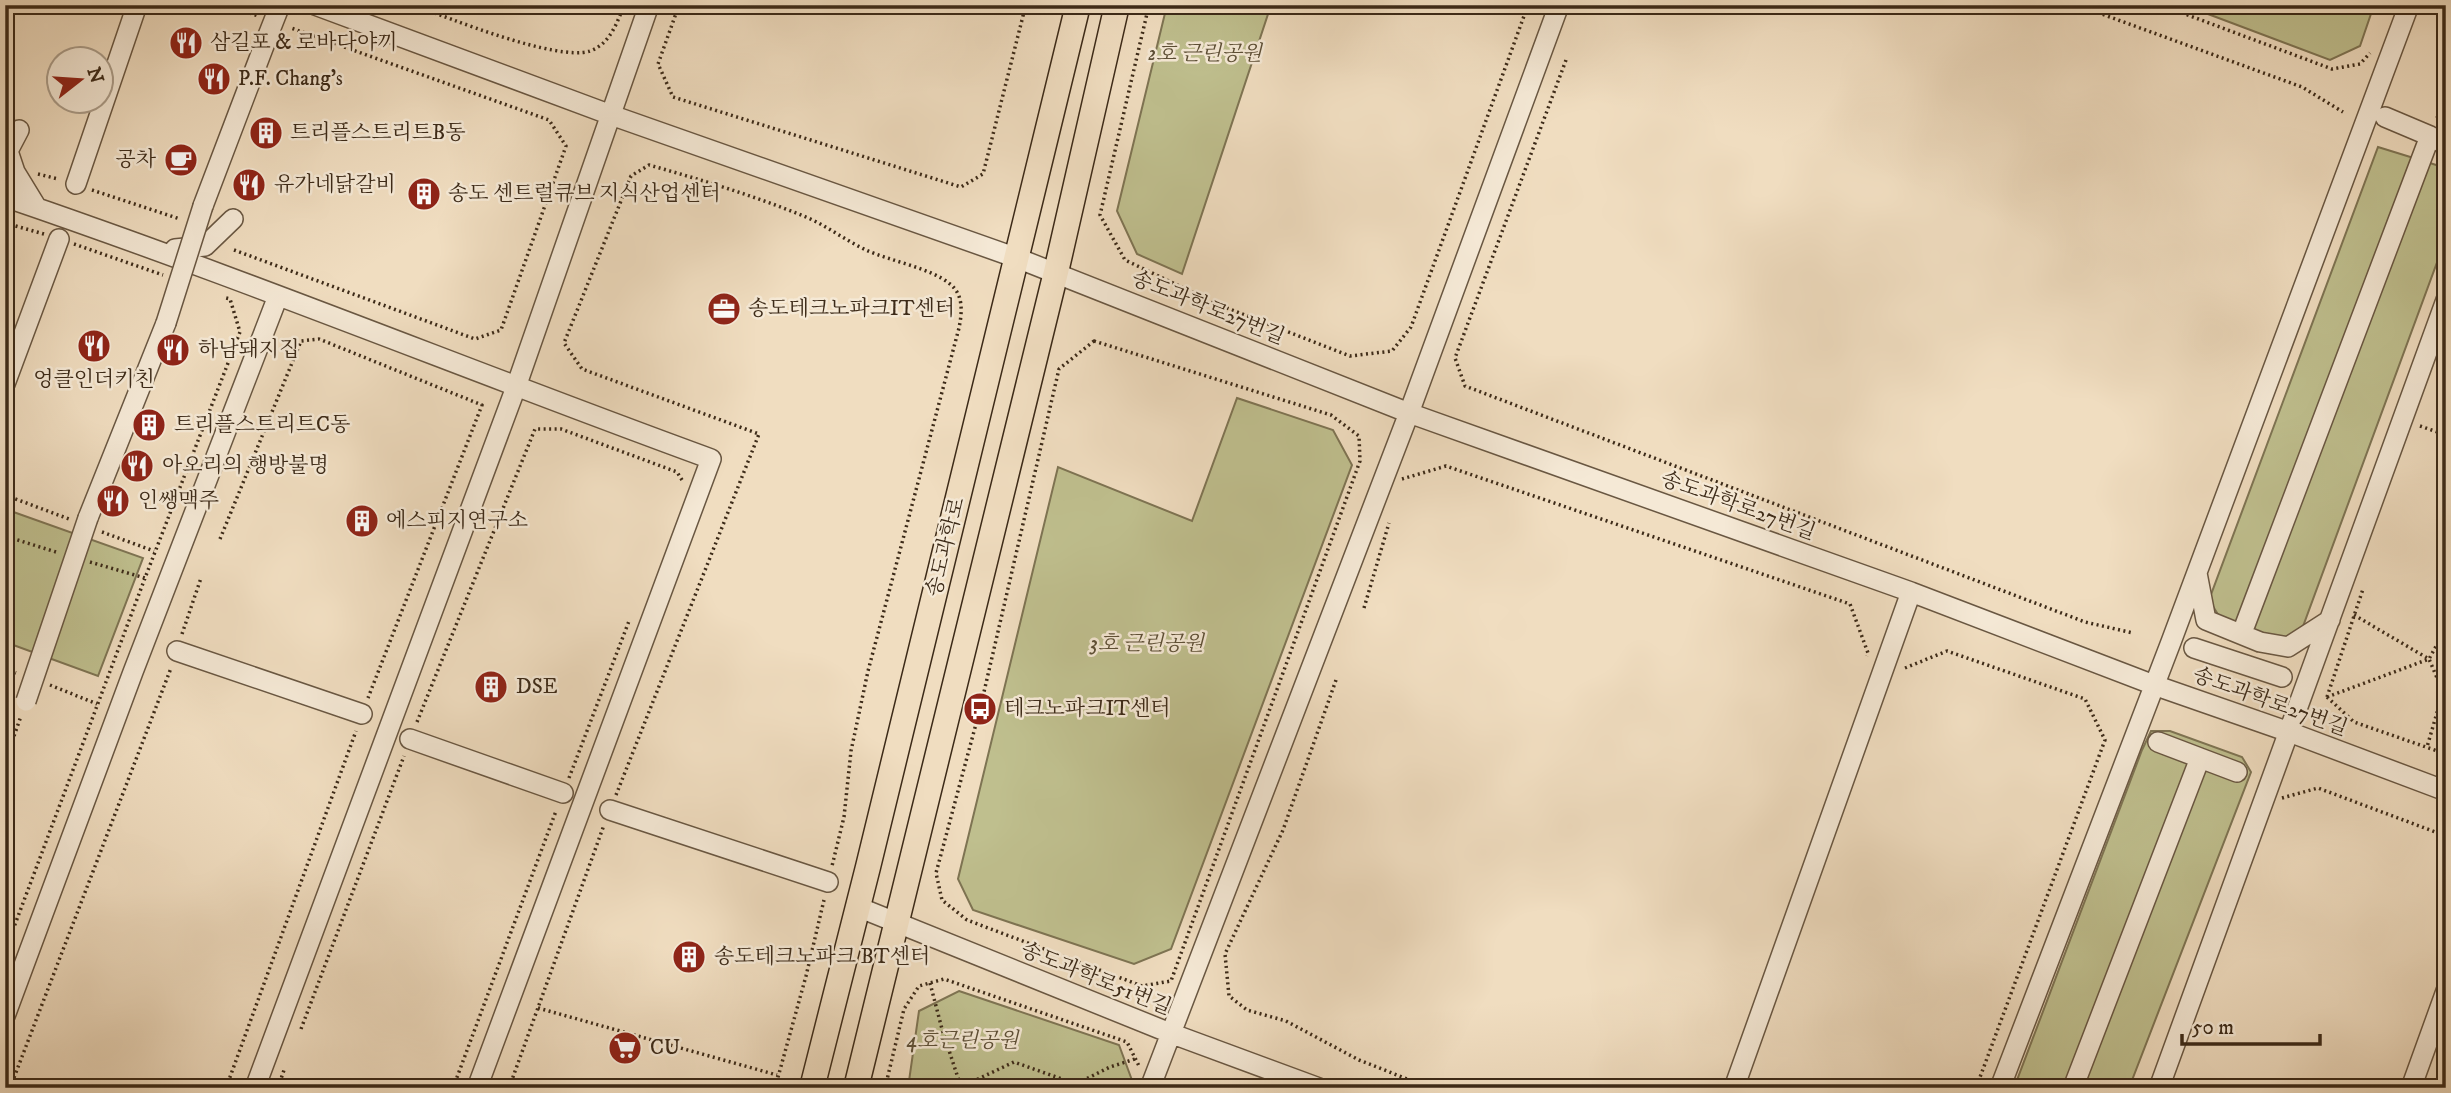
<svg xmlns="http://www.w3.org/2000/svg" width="2451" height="1093" viewBox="0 0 2451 1093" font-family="'IM FELL DW Pica','Noto Serif KR',serif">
<rect width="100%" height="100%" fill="#f0ddc0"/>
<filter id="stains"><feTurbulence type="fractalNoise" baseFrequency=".00286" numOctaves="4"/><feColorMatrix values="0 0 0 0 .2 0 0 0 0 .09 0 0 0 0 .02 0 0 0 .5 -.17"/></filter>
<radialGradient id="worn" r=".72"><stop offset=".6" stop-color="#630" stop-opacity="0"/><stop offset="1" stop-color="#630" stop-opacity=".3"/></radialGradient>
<path fill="#bfbf8e" stroke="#7e7453" stroke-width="2" d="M1167 5H1271L1182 274 1137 254 1117 211Z
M2184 5H2374L2360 46 2330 60Z
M2378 147 2446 168V238L2302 629 2276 644 2224 624 2209 600Z
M1237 398 1333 430 1352 465 1171 949 1134 964 973 910 958 879 1058 467 1192 521Z
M5 509 143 558 98 676 5 642Z
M2151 731H2170L2242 757 2251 772 2129 1088H2014L2142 750Z
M959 991 1119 1045 1133 1083 1131 1088H908L919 1011Z"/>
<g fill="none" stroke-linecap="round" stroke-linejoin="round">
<defs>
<path id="minor" d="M315 5 611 115 1017 258 1409 413 1911 592 2154 685 2289 732 2446 791
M2385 117 2430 136 2446 145
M19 130 8 151 15 172 37 208
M76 184 137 5
M5 197C243 278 475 373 711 459L477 1088
M203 206 265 43
M175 249 205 246 233 219
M5 384 59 239
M88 518 166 323
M2197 573 2206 620 2260 642 2288 647 2330 620
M2245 625 2430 136
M2194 648 2282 677
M177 651 362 714
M410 739 563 793
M2158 742 2200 758
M610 810 828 882
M858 907 1170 1033 1319 1088
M5 1016 133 672 278 296
M255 1088 516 387 649 5
M1150 1088 1409 413 1559 5
M1734 1088 1911 592
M2000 1088 2171 642 2409 5
M2073 1088 2200 758 2237 772
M2159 1088 2446 300
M2411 1088 2446 991"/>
<path id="major" d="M812 1088 868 867 1078 5
M856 1088 1056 272 1117 5"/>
</defs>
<use href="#minor" stroke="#695742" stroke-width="22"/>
<use href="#major" stroke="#3c2a18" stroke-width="27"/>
<path stroke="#3c2a18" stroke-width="3.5" stroke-dasharray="2 3.5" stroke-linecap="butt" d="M229 5 258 16
M414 5C448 18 558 62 590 51 610 44 617 23 624 5
M679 5 658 64 673 97 961 187 983 174 1025 8 1023 5
M1149 5 1100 215 1125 260 1217 304 1350 356 1392 351 1411 327 1528 5
M2077 5 2302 87 2343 112
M2161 5 2332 69 2360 64 2370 53
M1566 60 1455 358 1465 386 2085 622 2133 633
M2437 118 2446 97
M38 174 58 179
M92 190 180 219
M5 223 44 234
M74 244 163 275
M234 250 475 339 501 330 566 146 549 120 291 28
M1094 341 1331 415 1359 436 1360 461 1171 981 1142 986 967 920 942 900 936 873 980 709 1059 369Z
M2420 426 2446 435
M1402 479 1446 466 1850 604 1868 653 1867 656
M5 495 69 519
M102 532 154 551
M220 539 301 341 319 339 482 405 368 698
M5 543 8 537 56 552
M90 562 145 578
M1364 608 1389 523
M2354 615 2429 659 2443 692 2427 747
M182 634 201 578
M1905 668 1947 651 2085 699 2105 740 1976 1088
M5 669 16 673
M1336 680 1283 830 1225 954 1229 996 1247 1010 1286 1021 1359 1060 1430 1088
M50 685 97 704
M2327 697 2363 589
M2327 697 2429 659 2446 628
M2327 697 2354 722 2446 754
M417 722 535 429H561L677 472 682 480 681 483
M5 762 21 716
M569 778 629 621
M616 795 759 434 582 369 564 343 631 176 649 165C702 180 755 196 806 217 827 226 845 240 866 250 890 261 931 268 950 284 964 295 962 313 959 328L868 671 851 751 844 817 832 866
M2282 798 2318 788 2446 836
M5 951 145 578 240 332 230 299 226 298
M2439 973 2446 955
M930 983 942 1029 961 1087 1014 1062 1076 1084
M538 1008 777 1075
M301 1029 404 756
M10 1088 171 668
M226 1088 356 731
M278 1088 284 1070
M453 1088 556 811
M509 1088 604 825
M775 1088 806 976 824 900
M885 1088 904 1009 919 986 944 979 1127 1042 1139 1066
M1076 1088V1084L1110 1067 1135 1059
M2446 1088V1087"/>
<use href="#minor" stroke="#f5e9d6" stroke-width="19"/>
<use href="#major" stroke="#f0ddc0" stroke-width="24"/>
<defs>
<path id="minor-bridge" d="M265 43 280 5
M166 323 203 206
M26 701 88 518"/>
</defs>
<use href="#minor-bridge" stroke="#695742" stroke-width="22" stroke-linecap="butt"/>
<use href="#minor-bridge" stroke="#f5e9d6" stroke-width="19"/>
</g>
<defs>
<symbol id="restaurant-disc" viewBox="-11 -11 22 22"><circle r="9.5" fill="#8f2418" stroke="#f5e9d6"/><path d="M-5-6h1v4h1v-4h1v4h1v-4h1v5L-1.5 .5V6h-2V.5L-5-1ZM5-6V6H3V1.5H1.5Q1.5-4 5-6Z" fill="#fff"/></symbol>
<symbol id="building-disc" viewBox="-11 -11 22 22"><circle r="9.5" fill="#8f2418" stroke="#f5e9d6"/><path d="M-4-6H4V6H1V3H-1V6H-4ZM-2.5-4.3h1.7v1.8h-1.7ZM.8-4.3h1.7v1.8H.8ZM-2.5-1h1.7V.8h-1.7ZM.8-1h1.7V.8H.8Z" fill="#fff"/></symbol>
<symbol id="cafe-disc" viewBox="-11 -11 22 22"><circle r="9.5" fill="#8f2418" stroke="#f5e9d6"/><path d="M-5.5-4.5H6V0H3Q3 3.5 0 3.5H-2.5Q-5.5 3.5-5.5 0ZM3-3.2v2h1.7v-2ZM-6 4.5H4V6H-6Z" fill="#fff"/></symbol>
<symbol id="office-disc" viewBox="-11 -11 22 22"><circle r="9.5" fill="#8f2418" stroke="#f5e9d6"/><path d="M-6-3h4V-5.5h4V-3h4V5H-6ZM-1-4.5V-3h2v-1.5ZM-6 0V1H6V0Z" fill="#fff"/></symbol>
<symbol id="bus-disc" viewBox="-11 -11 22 22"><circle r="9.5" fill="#8f2418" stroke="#f5e9d6"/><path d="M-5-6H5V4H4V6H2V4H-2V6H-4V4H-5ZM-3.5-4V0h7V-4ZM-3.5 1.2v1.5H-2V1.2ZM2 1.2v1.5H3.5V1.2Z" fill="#fff"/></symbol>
<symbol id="supermarket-disc" viewBox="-11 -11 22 22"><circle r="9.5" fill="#8f2418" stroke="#f5e9d6"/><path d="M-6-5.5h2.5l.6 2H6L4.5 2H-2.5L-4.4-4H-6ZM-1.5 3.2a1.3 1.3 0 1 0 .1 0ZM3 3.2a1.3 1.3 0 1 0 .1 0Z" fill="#fff"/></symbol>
</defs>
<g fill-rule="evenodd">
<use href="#restaurant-disc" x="167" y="24" width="38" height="38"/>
<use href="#restaurant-disc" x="195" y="60" width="38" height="38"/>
<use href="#building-disc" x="247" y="114" width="38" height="38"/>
<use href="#cafe-disc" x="162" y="141" width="38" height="38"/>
<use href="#restaurant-disc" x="230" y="166" width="38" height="38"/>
<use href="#building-disc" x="405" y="175" width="38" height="38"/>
<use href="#office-disc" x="705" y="290" width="38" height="38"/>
<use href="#restaurant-disc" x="75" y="327" width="38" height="38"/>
<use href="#restaurant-disc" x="154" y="331" width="38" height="38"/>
<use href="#building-disc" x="130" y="406" width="38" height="38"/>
<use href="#restaurant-disc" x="118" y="447" width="38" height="38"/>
<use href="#restaurant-disc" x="94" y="482" width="38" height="38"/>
<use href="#building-disc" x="343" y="502" width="38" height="38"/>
<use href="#building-disc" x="472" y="668" width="38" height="38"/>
<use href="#bus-disc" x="961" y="690" width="38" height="38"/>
<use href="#building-disc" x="670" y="938" width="38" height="38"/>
<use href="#supermarket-disc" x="606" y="1029" width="38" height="38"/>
</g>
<g text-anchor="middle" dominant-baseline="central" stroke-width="5" stroke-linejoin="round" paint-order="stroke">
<g font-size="21" fill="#3c2a18" stroke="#f5e9d6" text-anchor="start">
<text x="210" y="43">삼길포 &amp; 로바다야끼</text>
<text x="238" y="79">P.F. Chang's</text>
<text x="290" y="133">트리플스트리트B동</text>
<text x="156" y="160" text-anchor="end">공차</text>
<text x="274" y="185">유가네닭갈비</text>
<text x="448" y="194">송도 센트럴큐브 지식산업센터</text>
<text x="748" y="309">송도테크노파크IT센터</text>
<text x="198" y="350">하남돼지집</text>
<text x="94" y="380" text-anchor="middle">엉클인더키친</text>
<text x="174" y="425">트리플스트리트C동</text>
<text x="162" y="466">아오리의 행방불명</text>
<text x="138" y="501">인쌩맥주</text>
<text x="386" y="521">에스피지연구소</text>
<text x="516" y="687">DSE</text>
<text x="1004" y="709">테크노파크IT센터</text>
<text x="714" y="957">송도테크노파크 BT센터</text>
<text x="650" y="1048">CU</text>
</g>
<g font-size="21" font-style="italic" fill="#5d4f36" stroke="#f5e9d6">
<text x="1205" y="54">2호 근린공원</text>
<text x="1147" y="644">3호 근린공원</text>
<text x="963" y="1041">4호근린공원</text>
</g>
<g font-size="21" fill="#3c2a18" stroke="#f5e9d6">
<text transform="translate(1208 308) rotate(22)">송도과학로27번길</text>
<text transform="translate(1738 506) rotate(20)">송도과학로27번길</text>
<text transform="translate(946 547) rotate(-76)">송도과학로</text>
<text transform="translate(2270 702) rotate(20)">송도과학로27번길</text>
<text transform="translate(1096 979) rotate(22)">송도과학로51번길</text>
</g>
</g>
<rect width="2451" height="1093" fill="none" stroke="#f0ddc0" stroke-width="28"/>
<rect x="7" y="7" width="2437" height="1079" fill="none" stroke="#3c2a18" stroke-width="3.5"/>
<rect x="14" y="14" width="2423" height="1065" fill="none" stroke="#3c2a18" stroke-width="2"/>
<g transform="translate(80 80) rotate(73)"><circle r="33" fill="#f5e9d6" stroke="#ab9d8a" stroke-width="2"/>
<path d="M0-5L12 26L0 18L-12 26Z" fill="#8f2418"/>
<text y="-10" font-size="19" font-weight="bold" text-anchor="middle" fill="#3c2a18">N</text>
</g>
<path d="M2182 1034v10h138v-10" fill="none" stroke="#3c2a18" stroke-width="3.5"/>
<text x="2192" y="1034" font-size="21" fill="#3c2a18" stroke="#f5e9d6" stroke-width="5" paint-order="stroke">50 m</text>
<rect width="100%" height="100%" filter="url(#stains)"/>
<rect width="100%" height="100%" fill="url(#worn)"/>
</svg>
